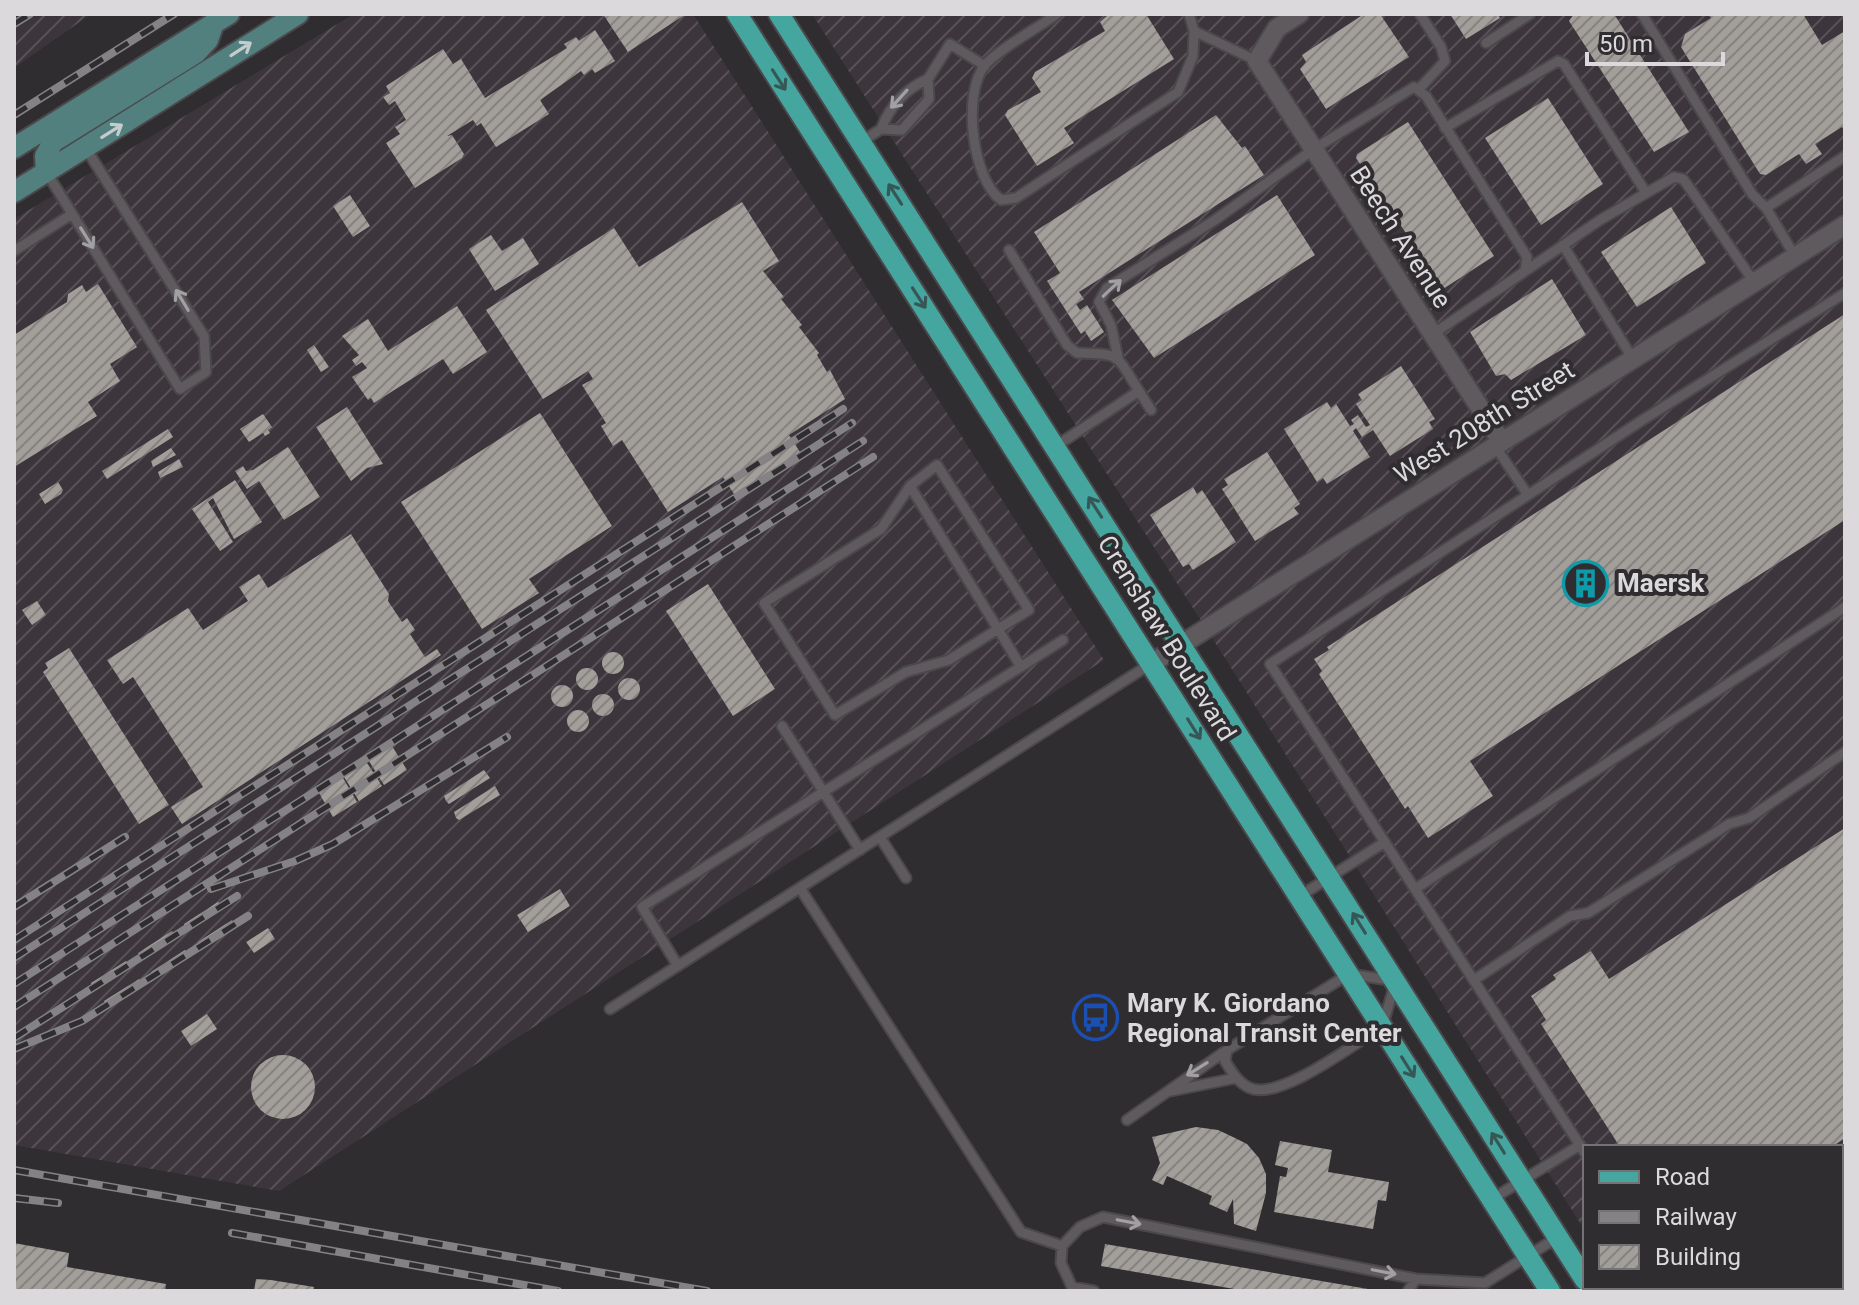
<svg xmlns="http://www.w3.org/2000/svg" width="1859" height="1305" viewBox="0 0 1859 1305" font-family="Roboto,sans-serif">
<defs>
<pattern id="industrial-furrows" width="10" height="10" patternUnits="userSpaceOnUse" patternTransform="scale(2)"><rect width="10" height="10" fill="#3c353c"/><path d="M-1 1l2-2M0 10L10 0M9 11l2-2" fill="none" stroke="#585258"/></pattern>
<pattern id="building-hatch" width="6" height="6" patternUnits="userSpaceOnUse" patternTransform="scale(2)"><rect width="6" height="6" fill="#a29e9a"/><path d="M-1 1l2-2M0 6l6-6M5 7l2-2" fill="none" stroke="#858280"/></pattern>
</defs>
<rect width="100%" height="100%" fill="#302d30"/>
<path fill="url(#industrial-furrows)" d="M14 14H91L14 68Z
M354 14H693L1104 660 279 1191 14 1145V219Z
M812 14H1845V1173L1841 1175V1147H1585V1231L1225 658Z"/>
<path fill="url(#building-hatch)" d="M603 14H686L628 52Z
M1109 14H1146L1174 59 1064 128 1074 143 1037 166 1005 115 1008 110 1041 92 1032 78 1035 72 1105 31 1100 22Z
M1364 14H1380L1409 57 1326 109 1300 69 1306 62 1302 55Z
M1450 14H1498L1500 18 1466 39Z
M1574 14H1614L1689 132 1654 152 1569 21Z
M1708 14H1803L1822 45 1845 31V131L1842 127 1815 144 1822 154 1806 164 1799 154 1766 175 1760 174 1681 47 1685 34 1711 18Z
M595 30 615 61 595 73 592 69 584 75 581 71 540 100 549 114 496 147 481 123 477 126 473 120 447 136 452 135 464 154 462 158 415 188 386 143 400 134 395 127 406 120 395 101 389 105 383 97 390 93 386 86 443 49 453 64 461 59 485 98 567 48 564 44 576 37 579 41Z
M1548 98 1603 184 1541 225 1485 138Z
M1216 115 1242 148 1245 146 1264 175 1079 292 1084 299 1076 304 1080 310 1087 305 1104 332 1091 341 1085 331 1081 334 1047 281 1060 273 1034 232Z
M1408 122 1494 256 1443 289 1356 158 1357 154Z
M350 195 370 226 353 237 333 206Z
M1277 195 1315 255 1154 358 1112 300Z
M742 202 779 261 763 271 784 297 781 299 802 325 799 327 819 353 817 355 827 372 830 370 845 399 789 435 800 452 734 494 723 477 668 512 622 440 613 446 601 426 606 423 582 385 593 379 588 371 543 399 486 310 614 228 639 267Z
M1671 207 1706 263 1637 307 1601 252Z
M491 235 502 251 523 238 539 264 495 291 469 249Z
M1552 279 1586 335 1511 380 1505 374 1496 376 1470 332Z
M98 284 137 347 110 364 120 381 88 402 97 416 14 467V335L67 302 68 294 82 285 86 292Z
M457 306 487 352 453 374 443 359 374 403 371 398 368 400 352 377 367 368 362 362 356 366 352 360 359 355 342 336 368 319 388 351Z
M1845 314V520L1470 761 1493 796 1428 838 1408 806 1405 809 1319 674 1322 671 1314 659 1329 650 1327 647Z
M314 345 329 367 321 372 307 350Z
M1401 366 1435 419 1429 422 1433 429 1390 456 1373 430 1362 437 1356 428 1353 431 1370 457 1327 484 1323 478 1317 482 1284 429 1327 402 1331 408 1336 404 1350 426 1354 424 1351 420 1358 415 1366 427 1370 425 1356 404 1362 400 1358 394Z
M347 407 383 464 367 468 351 481 316 427Z
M540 413 612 526 529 579 539 593 482 629 401 502Z
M263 414 272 427 268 430 270 433 265 436 263 433 249 442 240 429Z
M168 429 173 437 107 479 102 471Z
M288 447 320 497 284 520 259 481 247 489 235 471 243 466 246 471 253 470Z
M171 448 176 455 153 467 151 461Z
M1267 452 1300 504 1294 508 1299 514 1255 541 1222 489 1228 485 1224 479Z
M179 459 183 467 160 478 158 472Z
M235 480 262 522 234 539 213 498 208 502 233 542 220 551 192 509Z
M58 482 63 490 61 494 45 504 39 494Z
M1193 487 1197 494 1202 490 1236 542 1193 570 1189 564 1183 567 1150 515Z
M351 534 389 594 388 601 402 622 407 618 415 630 410 634 425 657 437 649 441 655 182 824 171 807 203 787 133 677 123 684 107 660 188 608 203 630 248 601 239 587 259 574 268 588Z
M708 584 775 689 733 716 666 611Z
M37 601 46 615 32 625 22 610Z
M69 648 169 805 139 824 43 672 48 668 45 663Z
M602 663a11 11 0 1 1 22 0a11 11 0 1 1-22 0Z
M576 679a11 11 0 1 1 22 0a11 11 0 1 1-22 0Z
M618 689a11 11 0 1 1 22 0a11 11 0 1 1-22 0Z
M551 696a11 11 0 1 1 22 0a11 11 0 1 1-22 0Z
M592 705a11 11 0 1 1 22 0a11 11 0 1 1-22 0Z
M567 721a11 11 0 1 1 22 0a11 11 0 1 1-22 0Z
M392 746 407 770 384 785 369 761Z
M367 763 382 786 359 801 344 777Z
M484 770 490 778 449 804 446 801 444 796Z
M343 778 357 802 333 817 319 793Z
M495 786 500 795 459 820 456 818 454 812Z
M1845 828V1138L1831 1147H1620L1541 1024 1546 1020 1531 996 1556 979 1553 975 1591 951 1609 979Z
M560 889 570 906 528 932 517 915Z
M218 902 223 909 188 931 186 929 184 924Z
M232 920 236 927 202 949 199 946 198 942Z
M268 928 275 939 254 953 246 942Z
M172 931 177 938 140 959 138 953Z
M185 950 190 957 153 977 151 972Z
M126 961 130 968 93 989 91 983Z
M139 979 143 986 109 1008 105 1004 104 1001Z
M207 1014 217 1029 191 1046 181 1031Z
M251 1087a32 32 0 1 1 64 0a32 32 0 1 1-64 0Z
M1196 1127 1218 1130 1233 1137 1247 1144 1259 1158 1266 1174V1193L1256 1231 1234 1224 1233 1199 1227 1212 1209 1204 1212 1196 1167 1176 1163 1185 1152 1180 1160 1163 1152 1137Z
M1280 1141 1332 1150 1328 1172 1389 1182 1386 1201 1378 1200 1373 1229 1274 1212 1280 1176 1286 1177 1288 1168 1275 1165Z
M14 1243 69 1253 67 1267 166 1284 165 1291H14Z
M1105 1244 1368 1289V1291H1246L1101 1266Z
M256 1279 271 1280 314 1287 313 1291H254Z"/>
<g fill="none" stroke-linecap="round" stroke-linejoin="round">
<defs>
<path id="lane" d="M1057 14C1038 28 1000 48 985 65 962 93 972 179 1001 200L1016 198 1178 92 1193 56 1194 31 1189 14
M1642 14 1752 194 1766 208 1795 256
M1194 31 1257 61
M1486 43 1530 14
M1418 90 1445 61 1441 47 1420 14
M1445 128 1558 61 1564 64 1645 191
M881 129C890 106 905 89 928 79
M861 142 881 129 902 130 929 99 928 79 950 44 985 66
M47 173 180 389 206 372 204 336 85 147
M1766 208 1845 156
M1563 245 1633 359
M1009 250 1067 345 1077 353C1121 354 1115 353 1139 391
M14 251 72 214
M1433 334 1600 220 1674 177 1683 179 1691 190 1754 282
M1118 358 1111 325 1099 302 1107 288 1215 220 1314 149 1414 87 1426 96 1527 257 1525 271
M1056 446 1139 391 1151 410
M1495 446 1528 495
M910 486 998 629 949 660 906 672 835 715 764 603 881 529 910 486 937 465 1029 610 998 629 1021 667
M782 726 860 850
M880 837 906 878
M800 888 1021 1232 1062 1246
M1415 889 1845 607
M1300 896 1385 842
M678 966 642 907 1063 640
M1349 974 1396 981 1382 1027C1355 1043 1280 1101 1250 1088 1238 1083 1232 1072 1225 1061L1227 1050Z
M1474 980 1570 916 1588 913 1729 824 1749 818 1845 752
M610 1009 1152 663
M1171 1091 1236 1078
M1127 1120 1227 1050
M1841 1152 1845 1149
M1585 1153 1270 664 1641 421 1845 293
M1492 1199 1580 1145
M1094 1291 1072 1287 1061 1263 1062 1246 1080 1227 1103 1217 1416 1279 1485 1283 1558 1237
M1408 1291 1416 1279"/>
<path id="street" d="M1299 14 1277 28 1257 61 1502 442
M1152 663 1845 225
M1841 1270 1845 1267
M1808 1291 1814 1287"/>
<path id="secondary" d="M14 148 229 14
M46 172 45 156 53 142 196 53 208 40 214 23
M14 192 298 14
M1841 1219 1845 1217
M1729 1291 1735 1287"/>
<path id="primary" d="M737 14 1550 1291
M779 14 1585 1280"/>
</defs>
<use href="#lane" stroke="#4b484b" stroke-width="13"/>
<use href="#street" stroke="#4b484b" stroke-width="22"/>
<use href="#secondary" stroke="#4b484b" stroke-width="24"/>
<use href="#primary" stroke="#4b484b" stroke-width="24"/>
<use href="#lane" stroke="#5e5a5e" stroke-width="9"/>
<use href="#street" stroke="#5e5a5e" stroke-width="18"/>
<use href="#secondary" stroke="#51807e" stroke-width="20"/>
<use href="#primary" stroke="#44a69e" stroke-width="20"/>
<defs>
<path id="rail" d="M14 24 30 14
M14 115 174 14
M211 889 295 861 333 844 507 737
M14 907 125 837
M14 940 843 409
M14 958 852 423
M14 984 863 441
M14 1007 873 457
M14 1038 237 896
M14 1049 82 1021 248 916
M14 1170 707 1291
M14 1198 58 1203
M232 1233 558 1291"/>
</defs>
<use href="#rail" stroke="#848284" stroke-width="8"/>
<use href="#rail" stroke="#302d30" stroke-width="5" stroke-dasharray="15" stroke-linecap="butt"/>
</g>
<defs><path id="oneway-shaft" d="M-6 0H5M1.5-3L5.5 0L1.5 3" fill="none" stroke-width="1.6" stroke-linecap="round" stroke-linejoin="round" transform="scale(2)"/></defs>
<g stroke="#c6cccd">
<use href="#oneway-shaft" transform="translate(241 49) rotate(-33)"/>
<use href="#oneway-shaft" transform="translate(112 131) rotate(-32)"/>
</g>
<g stroke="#375756">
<use href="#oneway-shaft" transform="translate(779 80) rotate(57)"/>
<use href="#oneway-shaft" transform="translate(895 194) rotate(-123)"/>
<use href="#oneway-shaft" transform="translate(919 298) rotate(57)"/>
<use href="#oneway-shaft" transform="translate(1095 507) rotate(-123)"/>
<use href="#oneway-shaft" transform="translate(1194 729) rotate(58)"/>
<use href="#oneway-shaft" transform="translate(1359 923) rotate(-122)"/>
<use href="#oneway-shaft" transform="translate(1408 1067) rotate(58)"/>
<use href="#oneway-shaft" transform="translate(1498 1143) rotate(-122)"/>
</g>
<g stroke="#a3a0a3">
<use href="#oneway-shaft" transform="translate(899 99) rotate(132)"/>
<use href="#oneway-shaft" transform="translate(87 238) rotate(58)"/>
<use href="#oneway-shaft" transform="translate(1112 288) rotate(-43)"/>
<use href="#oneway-shaft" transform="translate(182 300) rotate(-121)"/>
<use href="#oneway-shaft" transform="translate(1197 1069) rotate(148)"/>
<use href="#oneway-shaft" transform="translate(1129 1222) rotate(11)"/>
<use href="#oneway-shaft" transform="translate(1384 1272) rotate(11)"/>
</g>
<defs>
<symbol id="building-ring" viewBox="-11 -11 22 22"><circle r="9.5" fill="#302d30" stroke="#0f9aa8" stroke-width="1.5"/><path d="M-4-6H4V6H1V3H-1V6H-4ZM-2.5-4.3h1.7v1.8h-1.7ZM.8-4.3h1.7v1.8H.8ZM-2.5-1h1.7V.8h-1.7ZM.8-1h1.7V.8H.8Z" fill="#0f9aa8"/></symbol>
<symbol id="bus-ring" viewBox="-11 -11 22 22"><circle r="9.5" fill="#302d30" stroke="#1a4fb4" stroke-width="1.5"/><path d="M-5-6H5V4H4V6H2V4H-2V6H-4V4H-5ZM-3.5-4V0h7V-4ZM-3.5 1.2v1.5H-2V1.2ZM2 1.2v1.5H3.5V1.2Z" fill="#1a4fb4"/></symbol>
</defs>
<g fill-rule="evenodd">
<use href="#building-ring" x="1560" y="558" width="51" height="51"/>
<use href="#bus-ring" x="1070" y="992" width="51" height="51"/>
</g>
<g text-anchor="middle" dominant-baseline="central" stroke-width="8" stroke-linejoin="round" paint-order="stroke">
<g font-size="26" fill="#dbd9db" stroke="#302d30">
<text transform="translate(1401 237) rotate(57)">Beech Avenue</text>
<text transform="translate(1484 422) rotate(-32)">West 208th Street</text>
<text transform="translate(1167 638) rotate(58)">Crenshaw Boulevard</text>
</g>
<g font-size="26" font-weight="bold" fill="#dbd9db" stroke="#302d30" text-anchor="start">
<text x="1617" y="583">Maersk</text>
<text x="1127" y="1003">Mary K. Giordano<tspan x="1127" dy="30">Regional Transit Center</tspan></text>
</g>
</g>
<rect width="1859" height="1305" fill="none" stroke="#dbd9db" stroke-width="32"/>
<rect x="1583" y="1145" width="260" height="144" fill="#302d30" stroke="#747274" stroke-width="2"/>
<rect x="1599" y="1171" width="40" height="12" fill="#44a69e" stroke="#747274" stroke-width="2"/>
<text x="1655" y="1185" font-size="24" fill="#dbd9db">Road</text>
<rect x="1599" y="1211" width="40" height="12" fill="#848284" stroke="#747274" stroke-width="2"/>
<text x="1655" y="1225" font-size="24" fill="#dbd9db">Railway</text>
<rect x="1599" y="1245" width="40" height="24" fill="url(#building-hatch)" stroke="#747274" stroke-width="2"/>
<text x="1655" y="1265" font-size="24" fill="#dbd9db">Building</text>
<path d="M1587 52v12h136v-12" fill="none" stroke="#dbd9db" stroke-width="4"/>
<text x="1599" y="52" font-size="24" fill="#dbd9db" stroke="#302d30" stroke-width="6" paint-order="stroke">50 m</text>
</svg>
